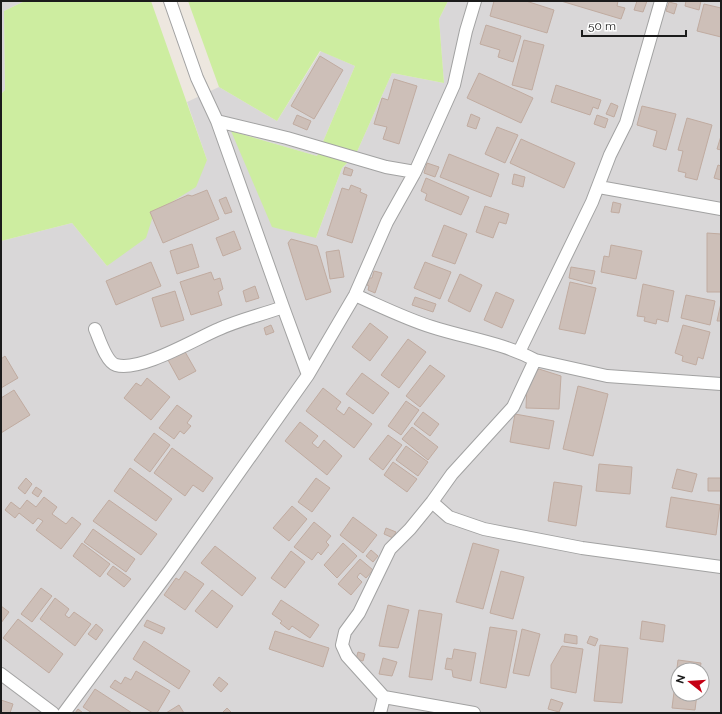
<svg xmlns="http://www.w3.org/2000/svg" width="722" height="714" viewBox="0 0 722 714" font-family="Raleway,sans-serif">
<rect width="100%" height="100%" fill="#ede7df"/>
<path fill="#d9d7d8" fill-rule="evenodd" d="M1 1H25L4 11 5 90 1 94Z
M448 1H721V713H1V241L72 223 107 266 154 213 207 160 187 102 219 87 277 121 321 51 355 66 317 156 231 131 316 238 342 168 356 154 392 73 444 83 439 19ZM678 670H702V694H678Z"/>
<path fill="#cdeda0" d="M25 1H151L207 160 196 187 154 213 146 238 107 266 72 223 1 241V94L5 90 4 11Z
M188 1H448L439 19 444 83 392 73 356 154 342 168 316 238 272 227 231 131 317 156 355 66 320 51 277 121 219 87Z"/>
<path fill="#cdbfb8" stroke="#c0aba0" d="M494 1H526L554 10 547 33 490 16Z
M561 1H618L617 6 625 8 621 19Z
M637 1H647L643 12 634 10Z
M686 1H701L699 10 685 6Z
M669 2 677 4 674 14 666 11Z
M704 4 721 8V37L697 31Z
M486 25 521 36 513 62 498 57 500 50 480 44Z
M524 40 544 45 532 90 512 85Z
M320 56 343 70 314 119 291 106Z
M479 73 533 98 521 123 467 98Z
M394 79 417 86 399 144 383 139 387 127 374 124 382 98 388 100Z
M556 85 601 100 598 109 593 107 590 115 551 102Z
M611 103 618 106 614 117 606 114Z
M642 106 676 114 666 150 653 146 657 131 637 125Z
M471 114 480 118 476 129 467 126Z
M297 115 311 121 307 130 293 124Z
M597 115 608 119 605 128 594 124Z
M687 118 712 125 697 180 685 177 686 173 678 171 683 151 678 150Z
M497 127 518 135 505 163 485 154Z
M721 136V150L717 149Z
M521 139 575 163 564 188 510 163Z
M449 154 499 174 491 197 440 177Z
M427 163 439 167 435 177 424 173Z
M718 165 721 166V180L714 178Z
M345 167 353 170 351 176 343 174Z
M514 174 525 177 523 187 512 184Z
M426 178 469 197 461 215 425 200 427 194 421 191Z
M351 185 361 189 360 192 367 195 352 243 327 235 342 188 349 190Z
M207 190 219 219 163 243 150 212 188 195 192 196Z
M226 197 232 212 225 214 219 200Z
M613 202 621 204 619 213 611 212Z
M485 206 509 214 506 224 499 222 493 238 476 232Z
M444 225 467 234 455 264 432 256Z
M234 231 241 249 223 256 216 238Z
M707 233 721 234V292H707Z
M291 239 317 246 331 292 306 300 288 243Z
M192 244 199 267 177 274 170 251Z
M611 245 642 251 636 279 601 272 604 256 609 257Z
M339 250 344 277 330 279 326 252Z
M151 262 161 286 116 305 106 281Z
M425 262 451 272 440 299 414 288Z
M571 267 595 271 592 284 569 278Z
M374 271 382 273 375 293 368 290 369 286 367 285 369 278H372Z
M211 272 214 280 220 278 223 289 218 292 222 305 191 315 180 282Z
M460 274 482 285 470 312 448 301Z
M570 282 596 288 585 334 559 329Z
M643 284 674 291 668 322 657 319 656 324 644 321 645 317 637 316Z
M255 286 259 298 246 302 243 291Z
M175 291 184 320 161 327 152 298Z
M496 292 514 300 502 328 484 320Z
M686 295 715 301 710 325 681 318Z
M415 297 436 304 433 312 412 305Z
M721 303V321H717Z
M370 323 388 337 370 361 352 347Z
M271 325 274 332 266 335 264 328Z
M683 325 710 332 703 359 698 357 696 365 682 361 683 356 675 353Z
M408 339 426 352 399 388 381 375Z
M184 350 196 371 179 380 168 360Z
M5 356 18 378 1 388V359Z
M430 365 445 376 420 407 406 396Z
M539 369 561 376 559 409 526 408 527 381Z
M362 373 389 393 373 414 346 394Z
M147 378 170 397 151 420 124 398 136 383 141 386Z
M578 386 608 394 593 456 563 449Z
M323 388 341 402 336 409 344 415 349 407 372 424 354 448 306 411Z
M14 390 30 415 1 433V398Z
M406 401 419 410 401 435 388 426Z
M177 405 192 416 187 423 191 426 184 434 180 431 174 439 159 428Z
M423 412 439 424 430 436 414 424Z
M515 414 554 421 549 449 510 442Z
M300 422 318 436 312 443 318 448 324 440 342 456 327 475 285 441Z
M412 427 438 447 428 460 402 439Z
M154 433 170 445 150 472 134 460Z
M388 435 402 445 383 470 369 459Z
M406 446 428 462 418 476 396 460Z
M172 448 213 478 203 492 193 485 185 496 154 473Z
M393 462 417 479 407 492 384 475Z
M599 464 632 467 630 494 596 491Z
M130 468 172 499 156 521 114 491Z
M677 469 697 474 692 492 672 488Z
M26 478 32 484 25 494 18 488Z
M316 478 330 488 312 512 298 502Z
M708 478H721V491H708Z
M554 482 582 486 576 526 548 521Z
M36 487 42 491 38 497 32 493Z
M44 497 57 507 52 514 66 524 72 517 81 524 61 549 36 530 43 521 38 518 33 524 19 513 15 518 5 510 11 502 20 509 27 500 36 507Z
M671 497 720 505 716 535 666 527Z
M109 500 157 534 141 555 93 521Z
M292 506 307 519 289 541 273 528Z
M353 517 377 535 363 553 340 535Z
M314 522 331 536 326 542 329 545 321 555 318 552 312 560 294 547Z
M386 528 396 532 393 538 384 534Z
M93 529 135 559 126 572 84 542Z
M82 543 110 564 100 577 73 556Z
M343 543 357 556 337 578 324 565Z
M473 543 499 550 483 609 456 602Z
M215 546 256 578 242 596 201 563Z
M371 550 378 556 373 562 366 556Z
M291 551 305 562 285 588 271 578Z
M360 559 373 570 366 578 360 573 357 577 362 582 351 595 338 584Z
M113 566 131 579 124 587 107 574Z
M185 571 204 584 185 610 164 595 176 578 179 580Z
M501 571 524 577 513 619 490 613Z
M41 588 52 596 32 622 21 614Z
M212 590 233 606 217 628 195 611Z
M55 598 69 609 65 615 69 618 74 612 91 624 75 646 40 619Z
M281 600 319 625 310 638 292 626 289 630 280 623 282 621 272 614Z
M388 605 409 610 398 648 379 646Z
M1 606 9 612 1 623Z
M419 610 442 614 432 680 409 677Z
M18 619 63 654 49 673 3 638Z
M147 620 165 628 162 634 144 626Z
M642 621 665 625 663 642 640 639Z
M96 624 103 630 96 640 88 634Z
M490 627 517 631 506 688 480 683Z
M522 629 540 634 529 676 513 673Z
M275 631 329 648 323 667 269 649Z
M565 634 577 636V644L564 642Z
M590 636 598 639 595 646 587 643Z
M144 641 190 671 179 689 133 659Z
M600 645 628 648 622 703 594 701Z
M562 646 583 649 576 693 551 688V665Z
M454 649 476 653 471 681 453 677 452 670 445 669 447 658 452 659Z
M358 652 365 654 363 661 356 659Z
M383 658 397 662 392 676 379 674Z
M678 660 701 663 700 670H678V694H697L695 710 672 708Z
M136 671 170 691 157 713H153L110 687 115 680 121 684 125 677 131 680Z
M219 677 228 684 221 692 213 685Z
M95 689 132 713H92L83 707Z
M551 699 563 703 559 712 548 709Z
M1 700 13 704 10 713H1Z
M179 705 184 713H166Z
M227 708 232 713H222Z
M78 709 83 713H75Z"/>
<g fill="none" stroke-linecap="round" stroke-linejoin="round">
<defs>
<path id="street" d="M170 1 197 78 217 121 283 307 308 375
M217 121 287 138 386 167 415 172
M599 187 721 209
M355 295C380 306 406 319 432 327 466 338 504 343 535 360L513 407 452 474 432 502 410 529 390 549 359 613 345 632 342 645 347 656 384 697 380 713
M95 329C99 338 106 362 116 365 141 372 195 339 219 329 239 320 261 315 283 307
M519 352 592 202 610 155 626 123 661 1
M535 360 607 376 721 384
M432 502 449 517 484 529 582 548 721 567
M1 674 53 713
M384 697 474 713
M64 713 170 570 308 375 355 295 387 222 415 172 454 85 466 31 475 1"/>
</defs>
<use href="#street" stroke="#a2a2a2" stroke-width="14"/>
<use href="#street" stroke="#fff" stroke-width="12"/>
</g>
<rect width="722" height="714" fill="none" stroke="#1b1b1b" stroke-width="4"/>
<g transform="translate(690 682) rotate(287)"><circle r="19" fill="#ffffff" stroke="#a4a4a4"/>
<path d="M0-3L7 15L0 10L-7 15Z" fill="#c50014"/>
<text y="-6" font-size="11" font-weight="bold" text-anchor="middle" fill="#1b1b1b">N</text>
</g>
<path d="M582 30v6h104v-6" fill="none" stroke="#1b1b1b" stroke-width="2"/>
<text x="588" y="30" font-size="12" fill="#1b1b1b" stroke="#ffffff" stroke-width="3" paint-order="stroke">50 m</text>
</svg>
